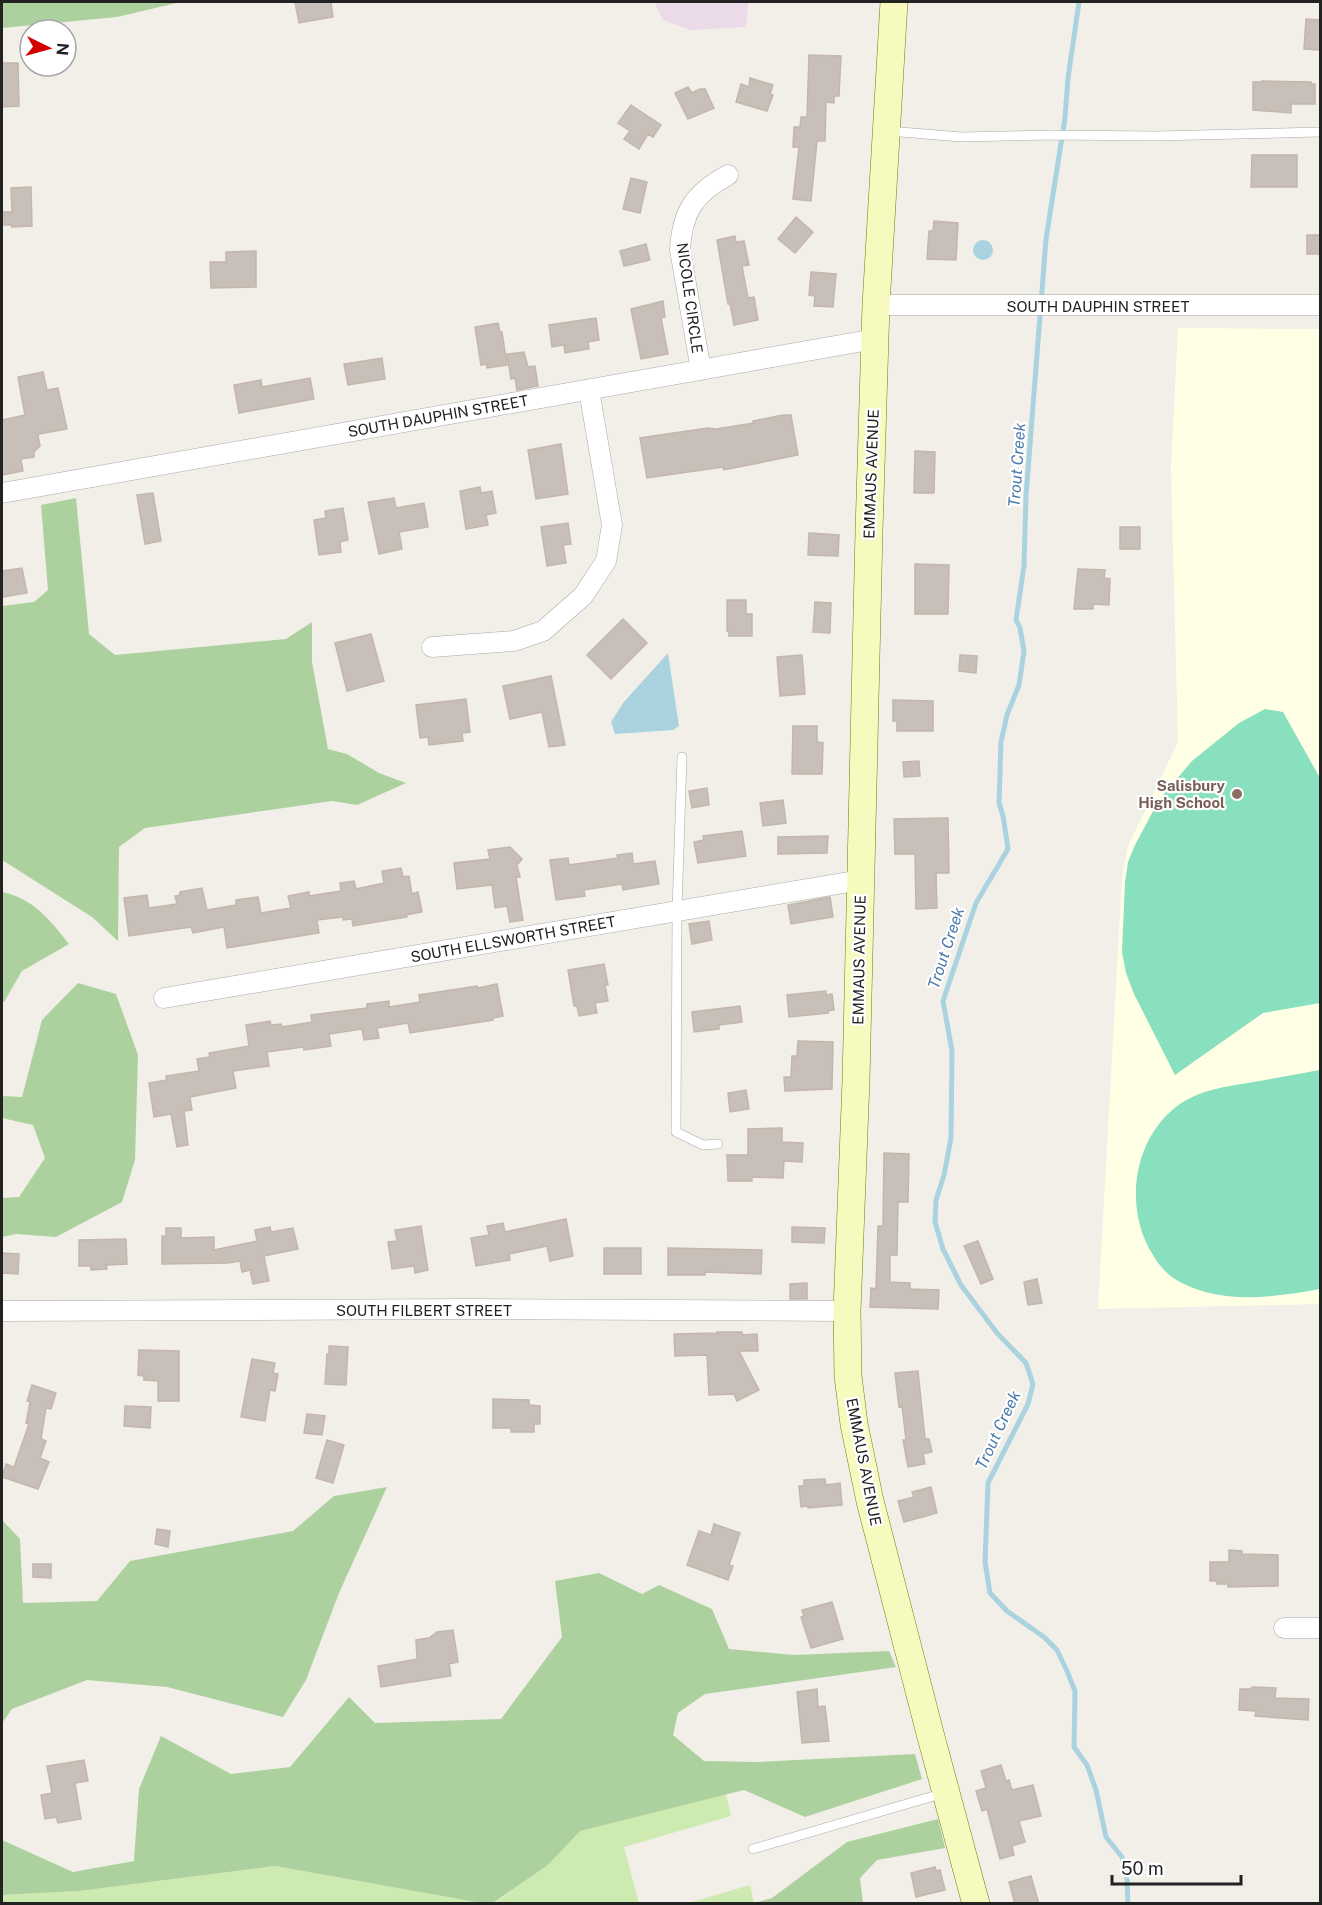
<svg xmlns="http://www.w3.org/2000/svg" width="1322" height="1905" viewBox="0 0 1322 1905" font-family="'Public Sans',sans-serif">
<rect width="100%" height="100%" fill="#f2efe9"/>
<path fill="#ebdbe8" d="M654 2H748L746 27 691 30 663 20Z"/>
<path fill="#ffffe5" d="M1178 328 1320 329V1304L1098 1309 1122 878 1128 846 1178 742 1171 469Z"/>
<path fill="#cdebb0" d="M726 1794 731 1816 624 1847 639 1903 493 1904 548 1865 579 1831Z
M275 1866 481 1903 2 1904V1895L79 1891Z
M750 1885 754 1904H685Z"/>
<path fill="#add19e" d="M2 2H181L117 17 2 28Z
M76 498 89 634 115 655 286 639 312 622V662L328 749 347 754 379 773 406 783 357 805 332 801 145 828 119 847 118 941 92 917 2 860V606L34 602 48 590 41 505Z
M2 892C33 898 50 920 69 944L22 971 4 1002H2Z
M78 983 116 994 138 1055 135 1160 122 1202 56 1237 16 1234 2 1237V1198L19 1197 45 1158 33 1125 2 1118V1096L22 1097 42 1020Z
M387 1487 339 1593 306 1680 283 1717 167 1687 87 1680 12 1709 2 1723V1520L20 1539 23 1603 97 1601 130 1561 293 1531 334 1496Z
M599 1573 642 1594 659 1585 712 1609 729 1649 794 1655 889 1651 896 1667 705 1694 678 1713 673 1735 704 1761 758 1762 915 1754 922 1779 805 1817 744 1790 580 1831 548 1865 493 1903H481L275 1866 79 1891 2 1895V1840L73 1872 134 1861 139 1789 161 1736 231 1774 290 1767 349 1697 375 1723 501 1719 562 1637 555 1581Z
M938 1819 945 1848 877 1860 860 1878 863 1903H754L772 1898 847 1842Z"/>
<path fill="#88e0be" d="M1265 709 1283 712 1320 778V1003L1263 1013 1175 1075 1134 994 1126 973 1122 952 1125 882 1128 862 1135 845 1159 800 1192 761 1239 723Z
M1320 1070V1289C1274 1297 1226 1305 1182 1283 1169 1277 1160 1267 1153 1255 1124 1210 1132 1141 1176 1107 1199 1089 1226 1087 1253 1082 1276 1078 1298 1074 1320 1070Z"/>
<path fill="#aad3df" d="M973 250a10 10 0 1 1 20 0a10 10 0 1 1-20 0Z
M668 653 679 726 673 730 615 734 611 722 623 703Z"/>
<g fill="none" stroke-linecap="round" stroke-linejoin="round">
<path stroke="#aad3df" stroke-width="5" d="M1079 2 1068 78 1065 118 1046 239 1026 496 1024 566 1016 620 1020 628 1024 651 1019 685 1007 715 1001 742 999 803 1003 816 1008 849 976 903 943 1001 952 1051 951 1138 944 1175 936 1200 935 1222 943 1249 961 1285 997 1333 1026 1363 1033 1384 1028 1404 988 1483 985 1562 990 1593 1007 1611 1044 1637 1057 1650 1067 1671 1075 1691 1074 1747 1087 1765 1096 1790 1106 1837 1122 1857 1127 1880 1128 1904"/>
</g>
<path fill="#c7bfb8" stroke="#c4b6ab" stroke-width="1.5" d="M295 2H331L333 17 299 23Z
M1306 19 1320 20V50L1304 49Z
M809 55 841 56 839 96H834V103L826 102 825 141H817L811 201 793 199 799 147H793L794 127H800L801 117H807Z
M2 63H18L19 106 2 107Z
M750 78 773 85 770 94 773 95 767 111 736 102 741 84 749 87Z
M1262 81 1311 82V84H1315V104H1291V113L1253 110V82H1262Z
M688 87 692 93 700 89H705L714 108 688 119 675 93Z
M631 105 661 125 653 137 648 134 639 149 624 139 630 131 618 123Z
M1252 155H1297V187H1251Z
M631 178 647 182 640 213 623 209Z
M31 187 32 226 12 227V225H4V212H12L11 188Z
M796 217 813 232 795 253 778 239Z
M934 221 958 223 956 260 927 259 929 231H933Z
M1307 235H1320V254H1307Z
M735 236 736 242 744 241 749 265 742 266 748 298 754 297 758 320 734 325 730 304H728L717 240Z
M646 244 650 260 624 266 620 251Z
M256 251V287L211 288 210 262H226V252Z
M811 272 836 274 833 307 814 306 815 296 809 295Z
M663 301 665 317 661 318 668 354 641 359 631 309Z
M596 318 599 340 588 342 589 349 565 353 564 345 552 347 549 325Z
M498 323 500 332H502L507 365 487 368 486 364 481 365 475 327Z
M524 352 528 367 535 366 538 386 517 390 515 378 511 379 507 354Z
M382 358 385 379 348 385 344 364Z
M43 372 47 390 58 388 67 429 39 434 38 436 40 446 34 452V457L21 459 23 471 2 475V420L25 415 18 377Z
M310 378 314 399 239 413 234 385 261 380 262 387Z
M783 415H791L798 455 724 470 723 467 647 478 640 438 708 428 716 429 754 423 753 421Z
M561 444 568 494 536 499 528 450Z
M915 451 935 452 934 493H914Z
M480 487 481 493 492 491 496 513 486 515 488 525 466 529 460 491Z
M153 493 161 541 145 544 137 495Z
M394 498 396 508 424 503 428 527 399 532 402 549 379 554 368 502Z
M343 508 348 540 340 542 341 552 319 555 314 520 326 518 325 511Z
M568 523 571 544 563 545 566 563 547 566 541 527Z
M1120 527H1140V549H1120Z
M809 533 839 535 838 556 808 555Z
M915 564 949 565 948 614H915Z
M22 568 27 593 2 597V571Z
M1078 569 1105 570 1104 578 1110 579 1109 605 1093 604V609H1074Z
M727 600H746V614H752V636H729V631H727Z
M815 602 831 603 830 633 813 632Z
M623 619 647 643 611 679 587 655Z
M371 634 384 681 347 691 335 643Z
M802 655 805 694 780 696 777 657Z
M960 655 977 656 976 673 959 671Z
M551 676 565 745 549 747 542 712 510 719 503 686Z
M466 699 470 732 462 733 463 741 429 745 428 737 420 738 416 705Z
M893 700 933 701V731H897V721H893Z
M793 726H817V742L823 743 822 774H792Z
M919 761 920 776 904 777 903 762Z
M707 788 709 805 692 808 689 791Z
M783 800 786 823 763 826 760 803Z
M948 818 949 873H936L937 908 916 909 915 854H895L894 819Z
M742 831 746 856 698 863 694 842 704 840 703 836Z
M828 836 827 853 778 854V837Z
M510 847 522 859 517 865 520 877H516L523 920 510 922 507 906 495 908 492 885 457 889 454 863 490 859 488 850Z
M632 853 633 864 655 861 659 884 623 890 622 884 584 890 585 896 556 900 550 860 568 858 569 865 618 858 617 855Z
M401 868 403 877 409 876 412 894 418 892 422 912 406 915 407 917 353 926 352 919 343 920V917L317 920 319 933 227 948 224 927 193 933 191 927 129 936 124 898 147 895 149 908 177 904 175 896 180 895V892L202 888 207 910 236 905V900L258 897 261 913 291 908 288 896 309 892V896L341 891 340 883 354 881 356 889 384 883 382 871Z
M830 897 833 917 791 924 788 905Z
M709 921 712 940 692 944 689 924Z
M604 964 608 985H605L608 1001 595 1003 597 1013 579 1016 577 1006H574L568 970Z
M497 984 503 1016 493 1018V1020L410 1033 408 1023 377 1028 379 1038 364 1040 362 1029 329 1034 331 1046 304 1050 303 1047 267 1052 269 1066 233 1071 236 1088 190 1097 192 1110 184 1111 188 1145 177 1147 171 1114 154 1117 149 1083 167 1080 166 1076 199 1071 197 1059 210 1057 209 1053 249 1046 246 1025 270 1021 271 1025 281 1024 282 1027 312 1022 311 1015 367 1008V1004L389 1001V1007L420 1002 419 995 477 986 478 988Z
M826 991V995L832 994 834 1010 828 1011V1013L789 1017 787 995Z
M740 1006 742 1022 719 1025V1029L694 1032 692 1012Z
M798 1041 833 1042 832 1089 785 1091 784 1077H791L792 1056H797Z
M746 1090 749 1109 730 1112 728 1093Z
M782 1128V1142L803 1143 802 1162 784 1161 783 1178 752 1177V1181H728L727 1155H748V1129Z
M884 1153 909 1154 908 1202H898L897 1255H890V1282L910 1283V1289L939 1290 938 1309 870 1307 871 1288 876 1289 878 1226H883Z
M566 1219 573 1256 550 1261 547 1246 509 1254 510 1260 476 1266 471 1238 489 1235 487 1226 503 1223 505 1232Z
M421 1226 428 1270 415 1273 414 1266 392 1269 388 1242 397 1241 395 1230Z
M270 1227 271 1232 293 1228 298 1249 264 1256 269 1281 253 1284 250 1270 242 1272 240 1261 228 1263 162 1264V1236H166V1228H181V1238L214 1237V1250L257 1241 255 1230Z
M792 1227 825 1228 824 1243 792 1242Z
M126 1239 127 1264 106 1265 107 1269 91 1270V1266H79V1240Z
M978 1241 993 1279 981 1284 964 1246Z
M604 1248H641V1274H604Z
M668 1248 762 1250 761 1274 705 1272V1275H668Z
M2 1253 19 1254 18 1274 2 1273Z
M1037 1279 1042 1303 1028 1305 1024 1282Z
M807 1283V1299H790V1284Z
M717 1332H742V1335L757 1334 758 1351H739L759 1390 737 1401 734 1394 709 1395 707 1355 675 1356 674 1334 717 1333Z
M329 1346 348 1347 346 1385 325 1384 327 1354H329Z
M139 1350 179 1351V1401H158V1381L144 1380V1376L138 1375Z
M252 1359 275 1363 273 1373 278 1374 275 1391 270 1390 265 1421 241 1417Z
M918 1371 925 1439H929L932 1452 923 1454 925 1464 908 1467 903 1440H906L902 1406 899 1407 895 1373Z
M32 1385 56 1393 51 1409 46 1408 41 1439 46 1441 40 1458 49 1462 38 1489 2 1477 6 1464 14 1467 29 1424 26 1423 30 1402 27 1401Z
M493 1399 529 1400V1405L540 1406V1424H534V1432H511V1428H493Z
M125 1406 151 1407 150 1428 124 1426Z
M307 1414 325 1416 322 1435 304 1433Z
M327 1440 344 1445 333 1483 316 1478Z
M825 1479 826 1485 840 1483 842 1505 808 1508V1506L801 1507 799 1486H804V1480Z
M931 1487 937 1513 904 1522 898 1501 914 1497 912 1492Z
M714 1524 740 1533 729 1565 733 1566 728 1580 687 1565 699 1531 711 1535Z
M157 1529 170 1531 168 1547 155 1544Z
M1229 1550 1242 1551V1554L1278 1555V1586L1228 1587V1584H1217V1581H1210V1562H1229Z
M33 1564H51V1578L33 1577Z
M832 1602 843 1639 811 1648 801 1617 804 1616 802 1610Z
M453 1630 458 1662 449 1664 451 1676 381 1687 378 1666 417 1659 416 1640 429 1638 437 1632Z
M1252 1687 1276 1688 1275 1698 1309 1699 1308 1720 1255 1716 1256 1711 1239 1710 1240 1689H1251Z
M817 1689 818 1707 825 1706 829 1741 802 1743 797 1692Z
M84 1760 88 1781 75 1783 81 1819 58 1823 56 1817 45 1819 41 1795 52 1793 47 1766Z
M1001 1765 1006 1781 1009 1780 1012 1790 1033 1785 1041 1816 1019 1821 1025 1842 1012 1846 1014 1855 1000 1859 987 1809 982 1811 976 1791 986 1788 981 1771Z
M935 1867 936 1871 940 1870 945 1890 916 1897 911 1873Z
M1031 1876 1039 1904H1015L1009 1882Z"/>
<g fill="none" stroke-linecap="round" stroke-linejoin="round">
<defs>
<path id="service" d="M889 131 961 137 1052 135 1156 136 1320 132
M682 757 677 911 676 1132 703 1145 718 1144
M753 1849 944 1793"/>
<path id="minor" d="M876 305H1320
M701 370 680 250C682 211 695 193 728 175
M2 493 875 339
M432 647 514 641 543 631 583 596 606 561 612 525 589 390
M164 998 861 880
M2 1311 470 1309 847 1311
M1284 1628H1320"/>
<path id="secondary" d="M894 2 876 305 869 531 856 1080 847 1311 848 1376 854 1424 870 1501 931 1737 976 1904"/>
</defs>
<use href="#service" stroke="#a9a9a9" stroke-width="10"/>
<use href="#minor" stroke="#a9a9a9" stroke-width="21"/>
<use href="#secondary" stroke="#707d05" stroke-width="28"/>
<use href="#service" stroke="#fff" stroke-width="9"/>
<use href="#minor" stroke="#fff" stroke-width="20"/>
<use href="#secondary" stroke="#f7fabf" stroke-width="27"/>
</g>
<circle fill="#8d6e63" stroke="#fff" stroke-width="2" cx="1237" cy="794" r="6"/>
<g text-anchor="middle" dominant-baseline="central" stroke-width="4.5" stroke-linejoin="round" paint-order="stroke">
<g font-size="15" fill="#222" stroke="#fff">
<text transform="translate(690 298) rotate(82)">NICOLE CIRCLE</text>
<text x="1098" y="306">SOUTH DAUPHIN STREET</text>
<text transform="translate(438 416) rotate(-10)">SOUTH DAUPHIN STREET</text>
<text transform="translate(871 474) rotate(-88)">EMMAUS AVENUE</text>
<text transform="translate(513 939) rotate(-10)">SOUTH ELLSWORTH STREET</text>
<text transform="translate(859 960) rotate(-89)">EMMAUS AVENUE</text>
<text x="424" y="1310">SOUTH FILBERT STREET</text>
<text transform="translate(864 1462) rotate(79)">EMMAUS AVENUE</text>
</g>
<g font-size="15" font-weight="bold" fill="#785e54" stroke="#fff" text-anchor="end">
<text x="1225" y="785">Salisbury<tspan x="1225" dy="17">High School</tspan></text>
</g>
<g font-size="16" font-style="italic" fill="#4a7aab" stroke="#fff">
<text transform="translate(1017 465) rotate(-86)">Trout Creek</text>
<text transform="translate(946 948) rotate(-72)">Trout Creek</text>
<text transform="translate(998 1430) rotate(-65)">Trout Creek</text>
</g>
</g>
<rect width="1322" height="1905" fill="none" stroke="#222222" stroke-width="6"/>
<g transform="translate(48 48) rotate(95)"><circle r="28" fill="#ffffff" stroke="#a7a7a7" stroke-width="1.5"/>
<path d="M0-4.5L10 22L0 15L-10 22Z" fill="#d40000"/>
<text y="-9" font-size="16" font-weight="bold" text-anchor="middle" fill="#222222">N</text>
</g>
<path d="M1112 1875v9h129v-9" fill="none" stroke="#222222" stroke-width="3"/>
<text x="1121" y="1875" font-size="18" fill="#222222" stroke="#ffffff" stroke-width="4.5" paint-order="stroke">50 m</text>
</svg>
